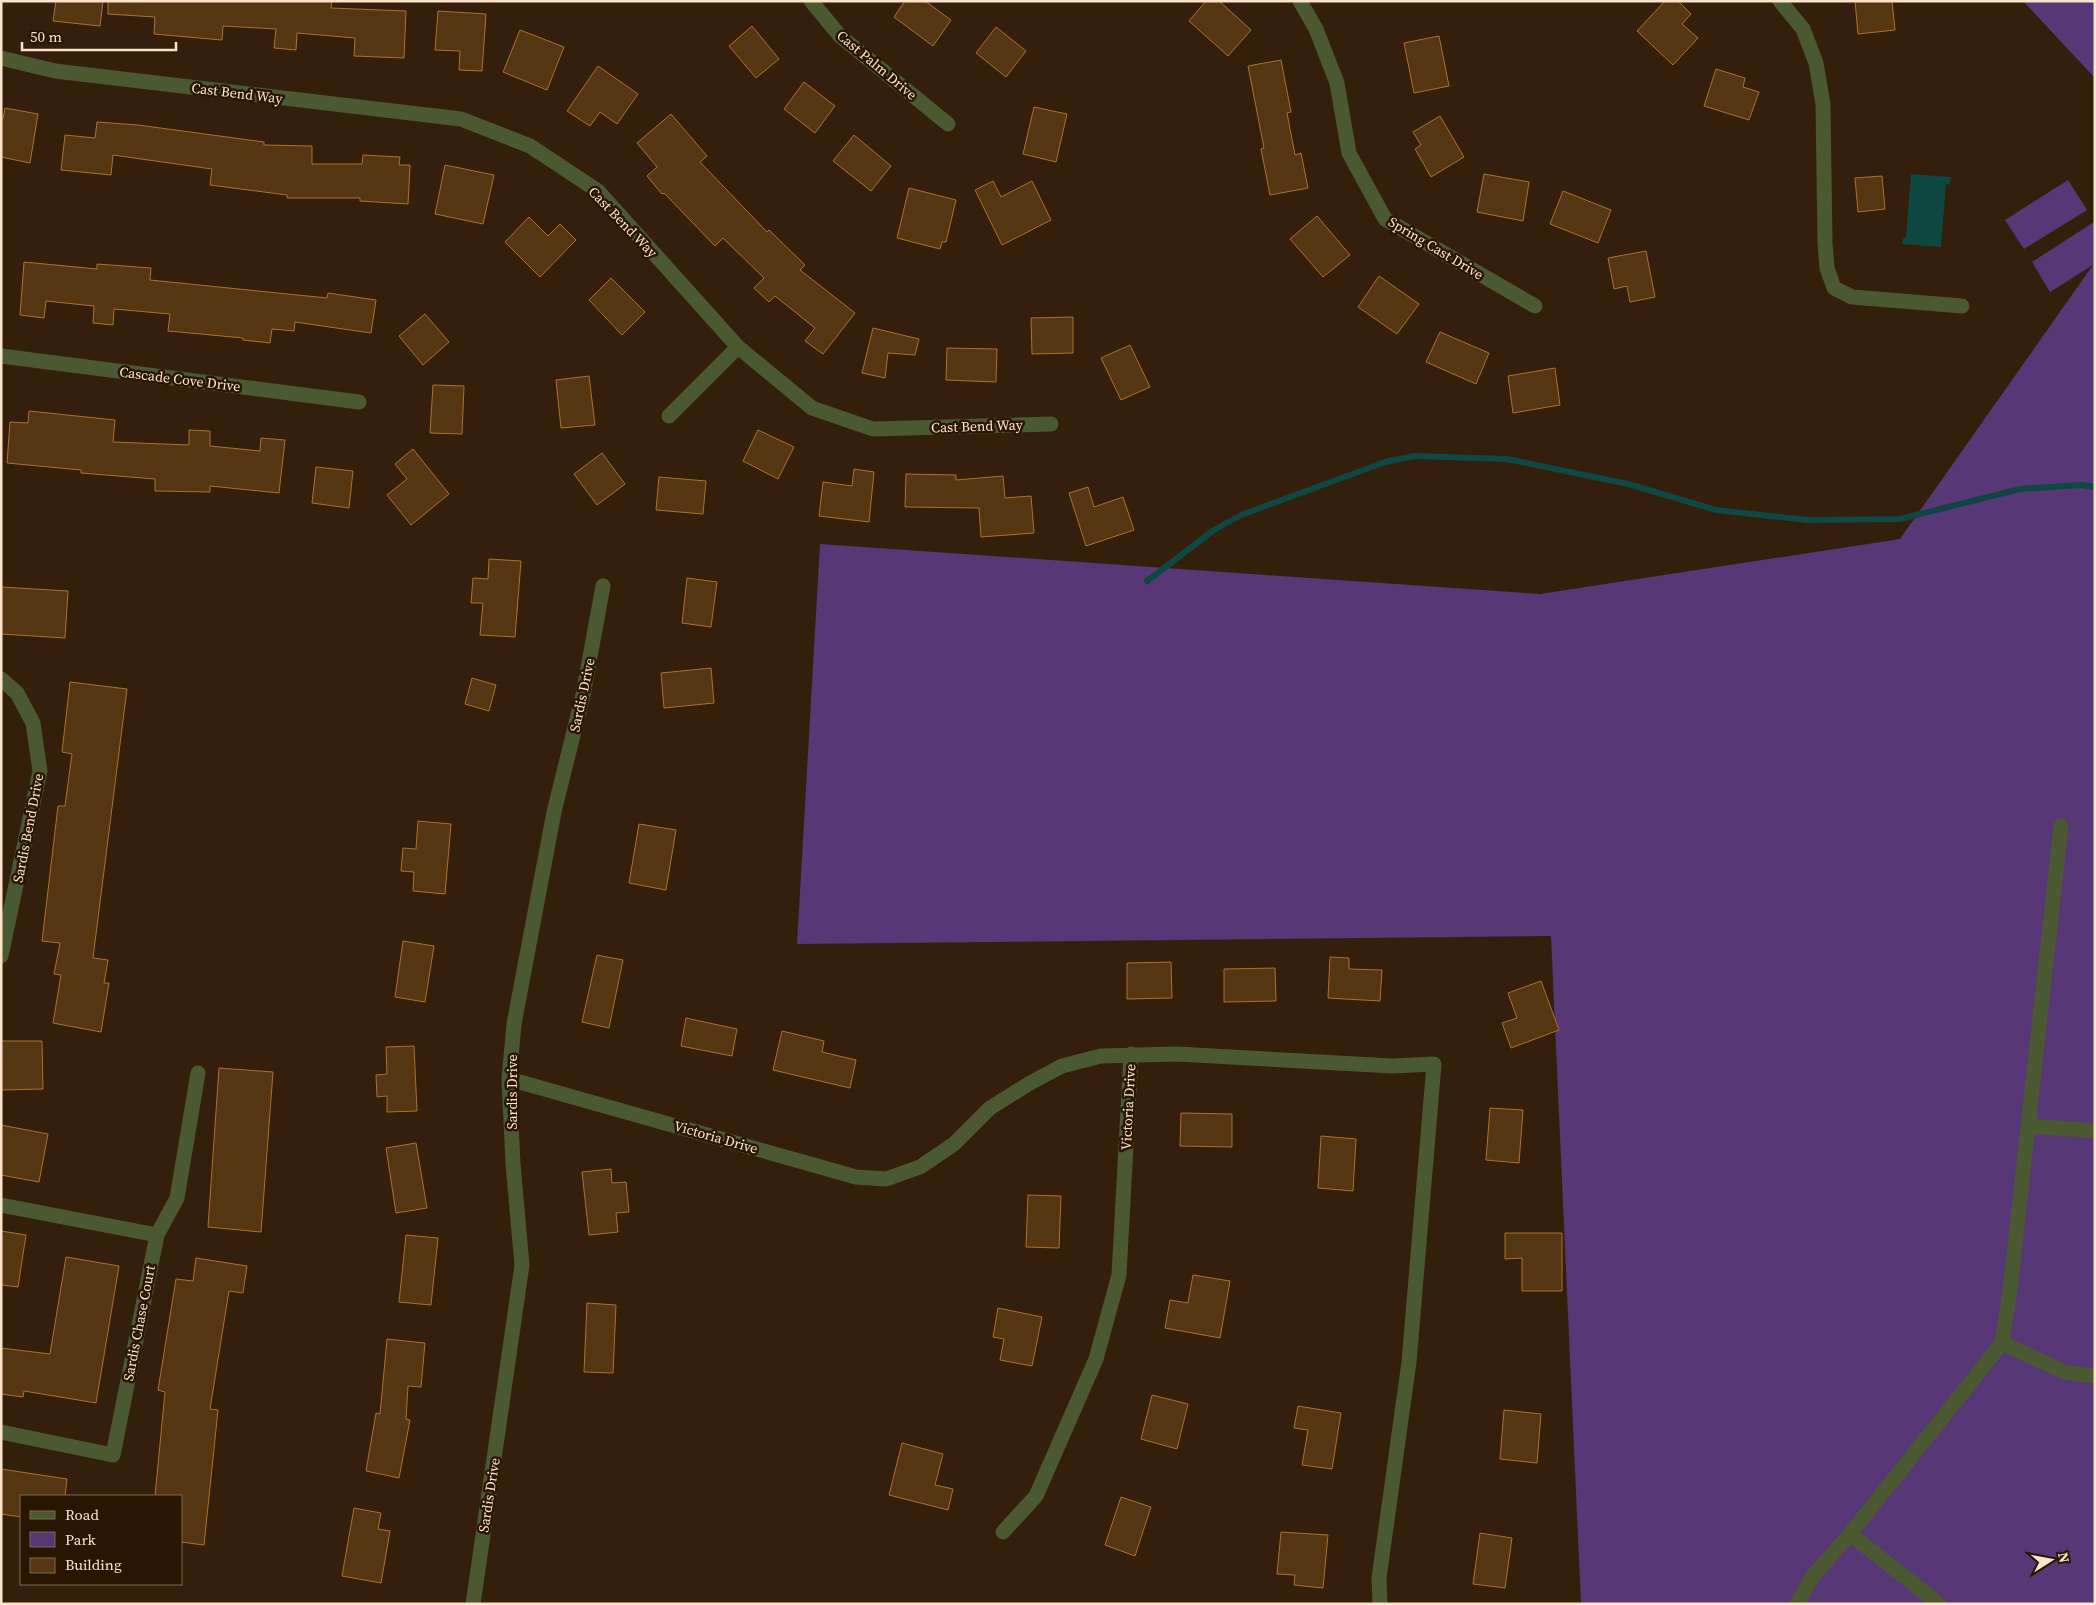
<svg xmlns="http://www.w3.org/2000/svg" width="2096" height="1605" viewBox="0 0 2096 1605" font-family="'Source Serif 4',serif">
<rect width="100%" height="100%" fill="#331f0b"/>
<path fill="#573776" d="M2023 1H2095V78Z
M2068 180 2087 210 2024 249 2005 220Z
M2094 222 2095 1604H1581L1551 936 797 944 820 544 1540 594 1900 539 2093 265 2050 292 2032 262Z"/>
<path fill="#0f4742" d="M1911 174 1951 177 1950 185 1946 184 1941 247 1902 244 1903 238H1906Z"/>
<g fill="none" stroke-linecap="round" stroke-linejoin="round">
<path stroke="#0f4742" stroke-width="6" d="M1147 581 1214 530 1241 515 1385 462 1415 456 1507 459 1628 484 1716 510 1808 520 1900 519 2020 489 2081 485 2095 487"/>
</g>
<path fill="#553613" stroke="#ac712f" d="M56 1H103L100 26 53 21Z
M108 1H332L331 8 406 11 404 58 354 56 355 38 297 33 296 50 274 48 276 29 223 26 222 40 154 34 155 17 108 14Z
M905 1H925L951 20 933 46 894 17Z
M1206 1H1219L1251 30 1228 56 1189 21Z
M1665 1H1678L1691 14 1682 24 1698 38 1673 65 1637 31Z
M1855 1H1892L1895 30 1858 34Z
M438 11 486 14 482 71 459 70 460 51 435 50Z
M752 26 779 59 756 78 729 46Z
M996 27 1026 51 1006 77 976 53Z
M520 30 564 47 547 90 503 72Z
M1439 36 1449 86 1414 93 1404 43Z
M1281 60 1291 112 1287 113 1295 155 1301 153 1308 188 1270 195 1261 149 1264 148 1248 66Z
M598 66 638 94 617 124 600 112 590 126 567 111Z
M1716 69 1745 78 1743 87 1759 92 1749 120 1704 106Z
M804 82 835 106 815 133 784 109Z
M1034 107 1067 114 1056 162 1023 154Z
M5 108 38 114 30 163 1 157V118L3 119Z
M671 114 707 156 700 162 767 232 769 230 805 265 800 270 855 313 823 354 805 341 815 328 775 296 769 302 754 288 764 278 723 238 715 246 664 193 662 194 647 176 657 167 637 143Z
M1440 116 1464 157 1431 177 1415 149 1421 145 1413 132Z
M97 122 138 125 264 142V145L312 146V164H362L363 155 400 157 399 165H410L408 204 360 201V198H287V195L210 185 212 169 113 155 111 175 61 170 65 135 95 138Z
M854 135 891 166 871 191 833 161Z
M445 165 494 175 483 224 435 214Z
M1484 174 1529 182 1523 221 1477 212Z
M1882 176 1885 209 1858 212 1855 178Z
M993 181 1001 197 1032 181 1051 220 1002 245 975 190Z
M909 188 956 200 946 242H942L940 249 897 238Z
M1563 191 1611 210 1598 243 1550 224Z
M1317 216 1350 255 1323 277 1290 239Z
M529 217 548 236 560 224 576 240 540 277 505 242Z
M1646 251 1655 297 1630 302 1627 286 1614 289 1608 258Z
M24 262 97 269V264L151 268 150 280 327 298 328 293 376 300 371 333 295 322 294 331 272 329 270 343 243 340V338L168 331 170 314 114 309 113 325 93 323 94 306 46 301 44 318 20 315Z
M1379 276 1419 304 1397 334 1358 307Z
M611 278 645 312 622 335 589 300Z
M425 314 449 342 423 365 399 336Z
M1073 317V353L1032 354 1031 318Z
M873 328 919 339 915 355 888 353 885 378 862 373Z
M1440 332 1489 353 1476 384 1426 362Z
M1130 345 1150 387 1121 400 1101 358Z
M947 348 997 349 996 382 946 380Z
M1555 368 1560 405 1513 413 1508 376Z
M589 376 595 425 561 428 556 380Z
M433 385 464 386 462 434 430 433Z
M29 411 115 420 113 442 189 445V430L210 431V446L260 451 261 438 285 440 279 493 210 486V492L155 491V479L81 473V470L7 463 10 422 28 423Z
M758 430 794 447 778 479 743 461Z
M413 449 449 494 411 525 387 495 407 479 395 464Z
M602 453 625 484 597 505 574 474Z
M316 467 353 471 349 508 312 503Z
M854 469 874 472 869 522 819 516 823 482 852 486Z
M906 474 956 475V480L1003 476 1005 498 1031 496 1034 533 981 537 979 508 905 507Z
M659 477 706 481 703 514 656 510Z
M1088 487 1094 507 1123 497 1134 530 1086 546 1069 493Z
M489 559 521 561 515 637 480 635 483 603H471L473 578 488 579Z
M687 578 717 582 711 627 682 623Z
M1 587 68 591 65 638 1 634Z
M711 668 714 703 664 708 661 673Z
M472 678 496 685 489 711 465 704Z
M70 682 127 689 93 958 108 960 104 983H109L101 1032 53 1023 61 975 54 974 60 943 42 941 58 806H65L72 754 62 752Z
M418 821 451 824 445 894 413 891 414 872 401 871 403 848 416 849Z
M639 824 676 830 666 890 629 883Z
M403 941 434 946 425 1002 395 997Z
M597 955 623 960 609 1028 582 1022Z
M1330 957 1349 958V969L1382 970 1380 1001 1328 998Z
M1171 962 1172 998 1127 999V963Z
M1275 968 1276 1001 1224 1002V969Z
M1541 981 1559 1030 1511 1048 1502 1023 1517 1018 1508 993Z
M686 1018 737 1029 732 1056 681 1046Z
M782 1031 824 1041 822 1052 856 1060 850 1088 773 1070Z
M1 1041H42L43 1089 1 1090Z
M414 1046 417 1111 387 1112V1096L377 1097 376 1075 387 1074 386 1047Z
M219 1068 273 1072 261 1232 208 1227Z
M1490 1108 1523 1110 1519 1163 1486 1160Z
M1181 1113 1232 1114V1147L1180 1146Z
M1 1125 48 1134 39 1182 1 1175Z
M1321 1136 1356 1139 1353 1191 1318 1188Z
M416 1143 427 1208 396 1213 386 1148Z
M611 1169 612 1183 626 1182 629 1212 616 1213 618 1232 589 1235 582 1172Z
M1028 1195 1061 1196 1059 1248 1026 1247Z
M1 1231 26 1235 18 1287 1 1285Z
M1505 1233H1562V1291H1522V1258L1505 1259Z
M406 1235 438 1238 431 1305 399 1302Z
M66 1257 119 1266 96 1403 24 1391 23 1397 1 1394V1348L50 1354Z
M196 1258 247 1266 243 1293 229 1291 210 1409 218 1410 204 1545 181 1542V1496H155L165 1392 158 1390 176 1279 193 1281Z
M1193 1275 1230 1281 1220 1338 1165 1328 1170 1300 1188 1303Z
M587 1303 616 1305 613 1373 584 1372Z
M998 1308 1042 1317 1032 1366 1000 1360 1004 1339 993 1337Z
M387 1339 425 1343 421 1387 408 1386 406 1419 410 1420 399 1478 366 1471 376 1413 380 1414Z
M1152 1395 1188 1404 1177 1449 1141 1439Z
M1298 1406 1341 1413 1332 1469 1302 1465 1308 1430 1294 1428Z
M1504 1410 1541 1414 1537 1463 1500 1459Z
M902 1443 943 1454 935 1485 953 1489 948 1510 889 1495Z
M1 1469 67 1479 65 1496H21V1517L1 1514Z
M1121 1497 1151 1507 1135 1556 1105 1545Z
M354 1508 381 1513 378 1529 390 1531 381 1583 342 1576Z
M1281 1532 1328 1535 1323 1588 1294 1585 1295 1575 1277 1574Z
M1480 1533 1512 1538 1505 1588 1473 1584Z"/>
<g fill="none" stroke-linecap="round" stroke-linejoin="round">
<path stroke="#4a5931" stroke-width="15" d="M811 1 840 36 948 124
M1300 1 1316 29 1337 83 1349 153 1385 219 1535 306
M1780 1 1803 29 1816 63 1823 104 1825 243 1827 268 1834 288 1852 297 1962 306
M1 58 55 71 461 119 530 146 598 191 738 347 812 408 873 429 1051 424
M1 356 359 402
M669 416 738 347
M1 679 17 693 33 723 40 771 1 956
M509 1079 856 1177 886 1179 920 1167 954 1144 990 1108 1030 1083 1062 1066 1101 1056 1177 1054 1392 1066 1434 1064 1409 1362 1379 1578 1380 1604
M2029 1126 2095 1131
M1 1205 157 1235
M2002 1343 2064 1372 2095 1376
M1 1432 113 1455 157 1235 177 1198 198 1073
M1003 1532 1036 1496 1096 1359 1119 1275 1131 1054
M1850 1534 1939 1604
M473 1604 522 1265 513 1164 509 1079 514 1024 554 812 583 695 603 586
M1797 1604 1812 1577 1850 1534 2002 1343 2010 1290 2061 826"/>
</g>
<g text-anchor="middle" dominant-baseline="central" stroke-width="5" stroke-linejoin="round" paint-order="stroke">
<g font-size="14" fill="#fde3ca" stroke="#281603">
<text transform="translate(877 65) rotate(40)">Cast Palm Drive</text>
<text transform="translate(237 93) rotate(7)">Cast Bend Way</text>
<text transform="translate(623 222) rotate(46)">Cast Bend Way</text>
<text transform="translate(1436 248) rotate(31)">Spring Cast Drive</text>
<text transform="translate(180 379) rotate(7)">Cascade Cove Drive</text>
<text transform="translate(977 426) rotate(-2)">Cast Bend Way</text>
<text transform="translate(582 695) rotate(-78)">Sardis Drive</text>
<text transform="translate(28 828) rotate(-79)">Sardis Bend Drive</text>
<text transform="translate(512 1092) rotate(-90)">Sardis Drive</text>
<text transform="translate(1128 1107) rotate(-87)">Victoria Drive</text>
<text transform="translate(716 1137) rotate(16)">Victoria Drive</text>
<text transform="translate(139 1323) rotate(-79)">Sardis Chase Court</text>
<text transform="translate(489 1495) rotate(-81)">Sardis Drive</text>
</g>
</g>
<rect width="2096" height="1605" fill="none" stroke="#fde3ca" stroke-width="5"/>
<rect x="20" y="1495" width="162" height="90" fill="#281603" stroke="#7d6853"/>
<rect x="30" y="1511" width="25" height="8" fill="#4a5931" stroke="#7d6853"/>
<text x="65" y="1520" font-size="15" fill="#fde3ca">Road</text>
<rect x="30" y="1532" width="25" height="15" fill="#573776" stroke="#7d6853"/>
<text x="65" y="1545" font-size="15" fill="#fde3ca">Park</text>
<rect x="30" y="1558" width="25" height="15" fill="#553613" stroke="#7d6853"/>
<text x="65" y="1570" font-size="15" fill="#fde3ca">Building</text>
<g transform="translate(2051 1560) rotate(79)" stroke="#281603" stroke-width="4" paint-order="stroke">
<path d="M0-4L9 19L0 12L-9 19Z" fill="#fde3ca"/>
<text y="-8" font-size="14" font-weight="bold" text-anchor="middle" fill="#fde3ca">N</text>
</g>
<path d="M22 42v8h154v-8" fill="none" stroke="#fde3ca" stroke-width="2.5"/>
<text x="30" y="42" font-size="15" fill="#fde3ca" stroke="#281603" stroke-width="4" paint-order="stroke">50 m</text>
</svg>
